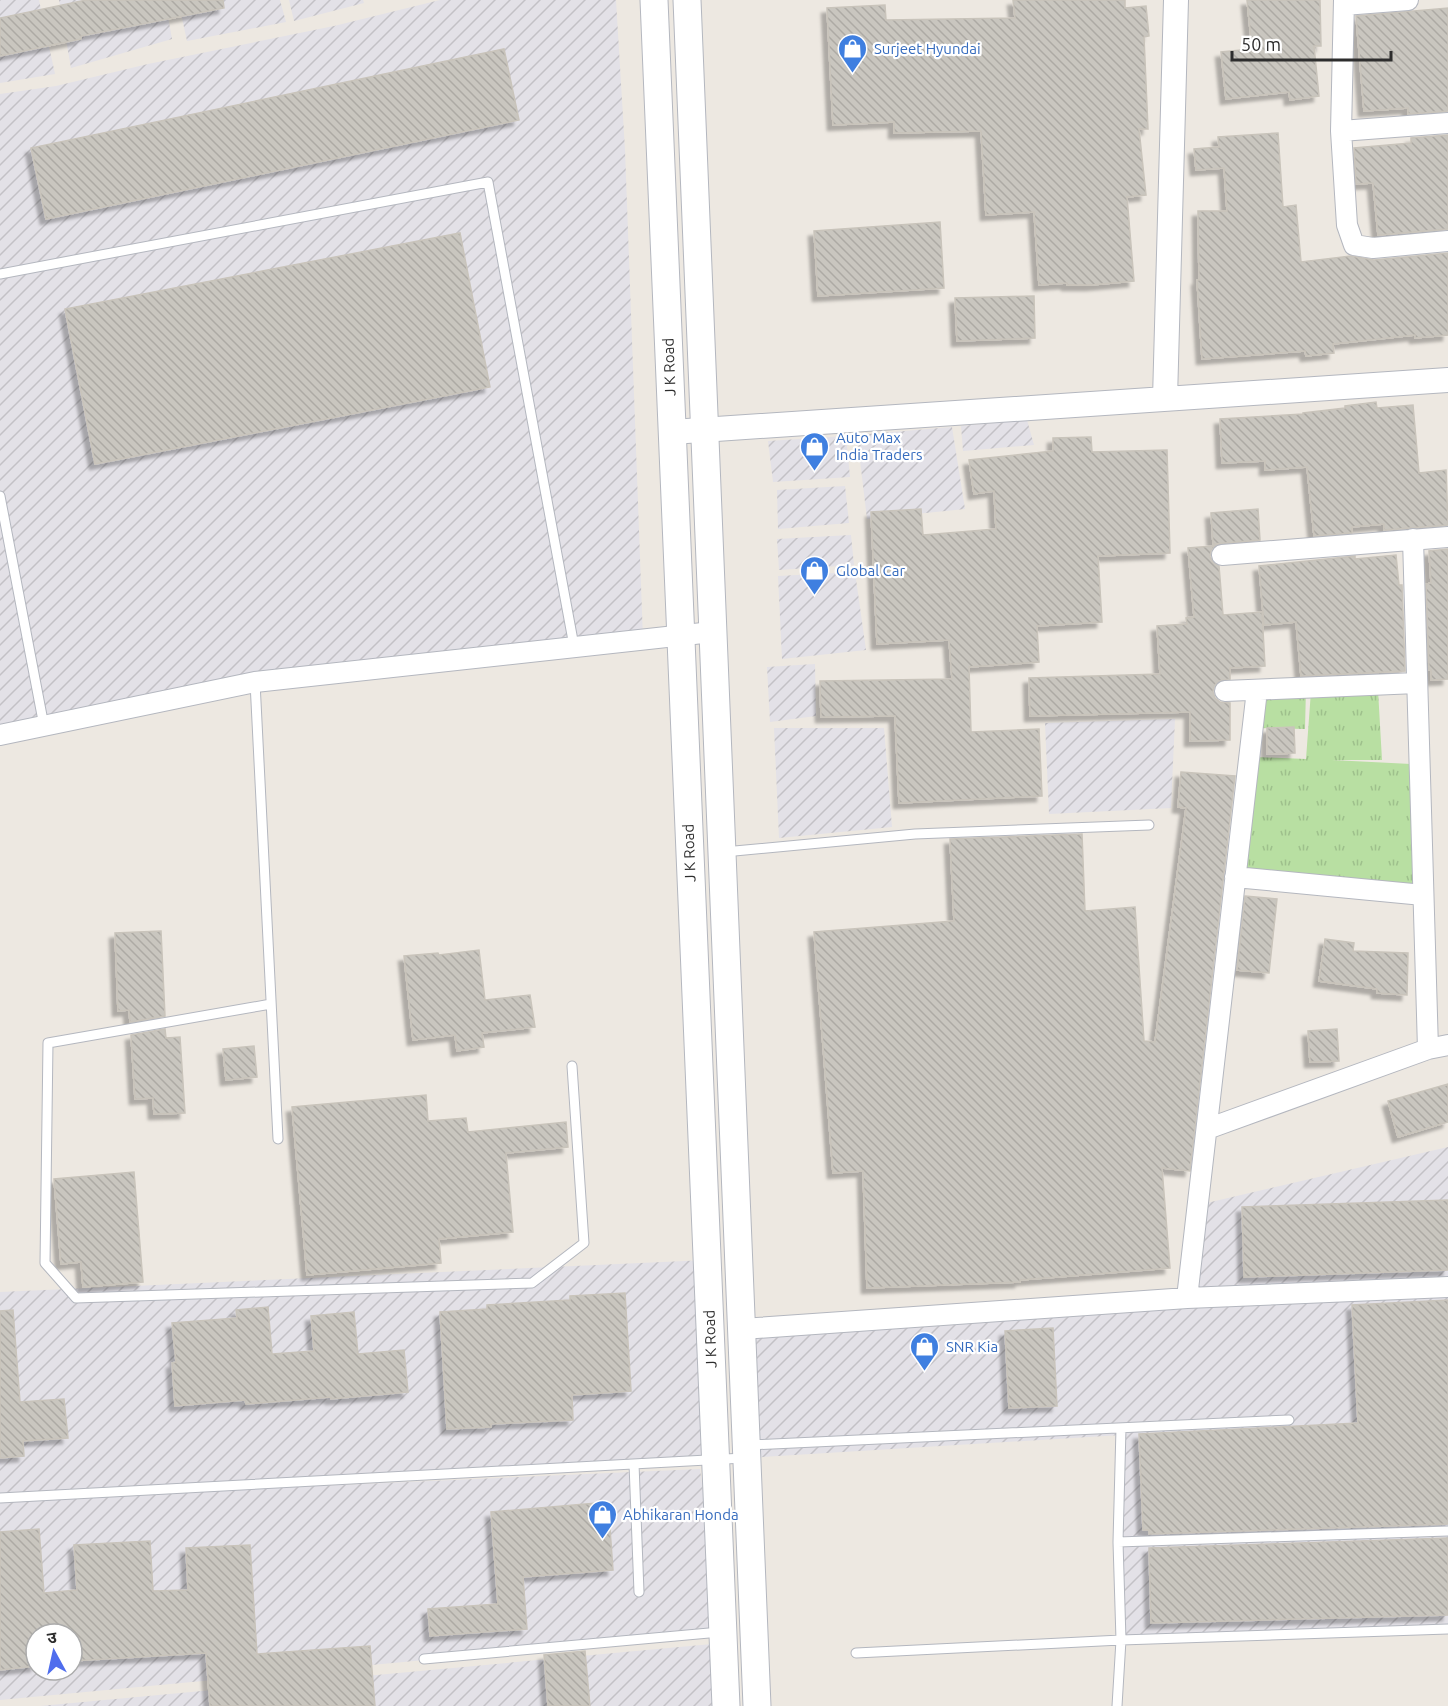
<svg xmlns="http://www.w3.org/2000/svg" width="1448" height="1706" viewBox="0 0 1448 1706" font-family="Ubuntu,'Noto Sans Devanagari',sans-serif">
<defs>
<pattern id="industrial-furrows" width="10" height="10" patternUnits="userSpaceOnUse" patternTransform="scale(1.5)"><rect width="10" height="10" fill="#e3e1e7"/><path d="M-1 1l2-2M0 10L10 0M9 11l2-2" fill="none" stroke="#c3c1c6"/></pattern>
<pattern id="park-tufts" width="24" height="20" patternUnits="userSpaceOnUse" patternTransform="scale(1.5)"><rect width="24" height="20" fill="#b8dfa2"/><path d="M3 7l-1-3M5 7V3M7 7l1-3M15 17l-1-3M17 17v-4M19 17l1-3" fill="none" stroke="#9ec08c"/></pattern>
<pattern id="building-back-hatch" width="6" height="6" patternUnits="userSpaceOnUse" patternTransform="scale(1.5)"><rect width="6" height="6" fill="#c9c6bf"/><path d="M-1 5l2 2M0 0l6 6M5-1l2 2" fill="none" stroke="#adaaa4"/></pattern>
<filter id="shadow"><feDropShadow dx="-5.5" dy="5.5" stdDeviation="1.5" flood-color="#0004"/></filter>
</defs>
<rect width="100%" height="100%" fill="#ede8e1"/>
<path fill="url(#industrial-furrows)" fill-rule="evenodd" d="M0 0H39L55 74 0 83Z
M59 0H165L172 39 71 68Z
M178 0H280L286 22 187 41Z
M289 0H363L364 3 294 21Z
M440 0H616L625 150 643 639 336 673 0 735V94L56 86 148 64 334 26Z
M1027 420 1034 445 963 451 961 426Z
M952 427 965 509 867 519 857 435Z
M846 436 850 477 773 482 768 441Z
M845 486 849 523 778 529 777 490Z
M851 535 854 565 779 570 777 539Z
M855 572 866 650 782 659 778 576Z
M815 664 816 716 770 722 767 667Z
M1175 719 1171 808 1049 814 1045 723Z
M774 728H884L892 827 779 838Z
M1448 1147V1287L1187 1298 1198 1205Z
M707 1260 715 1460 20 1499 700 1469 722 1632 0 1700V1292ZM36 1634H72V1670H36Z
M1448 1289V1632L1121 1640V1435L747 1458 742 1329Z
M723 1643 726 1706H40Z"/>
<path fill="url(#park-tufts)" d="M1306 688 1305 729 1253 728 1257 690Z
M1378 690 1382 760H1332L1411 764 1417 888 1241 874 1256 757 1306 759 1311 691Z"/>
<path fill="url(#building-back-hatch)" stroke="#c9c4bb" stroke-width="1.5" filter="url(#shadow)" d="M86 0H223L224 8 81 36V39L0 56V18Z
M1013 0H1125V8L1146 6 1149 36 1144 37 1148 129H1139L1146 195 1127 197 1134 281 1091 285H1067V283L1039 285 1034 212 986 215 981 131 894 133V122L833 125 827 8 885 5 886 20 1015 18Z
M1247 0H1320L1321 46H1314L1319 96 1290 100 1289 92 1226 99 1221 52 1252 49Z
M1448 8V111L1408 114V108L1364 111 1356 16Z
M504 49 519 120 46 219 31 148Z
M1278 133 1283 207 1296 205 1301 262 1351 256 1374 260 1448 253V335L1415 338V335L1333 344 1334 353 1306 356 1305 351 1202 359 1197 280H1199L1198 211H1227L1224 168 1196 170 1194 149 1219 147 1218 137Z
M1448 135V229L1378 235 1373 183 1356 184 1354 148 1411 143V138Z
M940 222 944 288 818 296 814 231Z
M460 233 490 387 95 464 65 309Z
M1034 296 1035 338 957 341 955 298Z
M1376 402 1377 408 1413 405 1419 473 1446 470 1448 525 1384 530V524L1352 527V533L1314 536 1307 467 1265 470V461L1222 463 1220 419 1303 414V413L1345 408V406Z
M1091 437 1092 452 1167 450 1170 553 1098 556 1102 622 1037 626 1039 662 969 667 971 732 1039 729 1042 796 899 803 895 716 821 717 820 681 952 679 949 640 877 644 871 512 921 509 923 535 996 529 994 491 974 494 969 460 1053 451V438Z
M1258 509 1260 540 1213 544 1211 513Z
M1215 546 1211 550 1210 557 1213 562 1219 566 1223 615 1262 612 1265 666 1230 668V679L1219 681 1214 686 1213 692 1215 698 1220 702 1230 703V740L1190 741V712L1030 716 1029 678 1160 674 1157 626 1187 624 1186 618 1194 617 1188 548Z
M1448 549V679L1431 680V670H1429L1426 584 1431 583 1429 551Z
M1396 555 1399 585H1402L1405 671 1301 676 1296 622 1264 625 1259 566 1355 556V559Z
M1294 727 1295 753 1267 754V728Z
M1181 772 1235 776 1190 1171 1162 1168 1170 1268 1020 1280V1282L867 1288 863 1171 833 1173 814 932 954 921 950 839 1082 834 1085 911 1135 907 1144 1041 1155 1042 1186 808 1178 807Z
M1245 896 1277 899 1269 973 1237 970Z
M161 931 165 1016 130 1022 129 1010 118 1011 115 933Z
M1325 939 1354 943 1353 951 1408 953 1407 995 1377 993V989L1319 981Z
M479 950 485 1000 530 995 535 1027 482 1033 484 1047 457 1051 455 1035 413 1040 404 956 438 953 439 955Z
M165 1029 166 1038 180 1037 185 1113 154 1114 153 1098 135 1099 131 1035Z
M1337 1029 1339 1061 1310 1062 1308 1031Z
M254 1046 257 1077 226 1080 223 1049Z
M1448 1084V1122L1398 1137 1388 1101Z
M426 1095 428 1121 466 1118 468 1132 566 1122 568 1147 506 1153 513 1232 439 1239 441 1263 307 1275 292 1107Z
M134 1172 143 1282 83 1287 81 1262 61 1264 54 1179Z
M1448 1200V1270L1244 1277 1242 1207Z
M625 1293 631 1391 572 1395 573 1420 491 1424V1427L447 1429 440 1312 487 1309V1305L570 1300V1296Z
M1448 1300V1524L1149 1534V1530H1143L1139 1434 1358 1423 1352 1305Z
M268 1307 272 1354 314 1351 311 1316 354 1312 358 1354 404 1350 408 1392 331 1399V1397L246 1404 245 1400 175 1406 172 1363 176 1362 172 1323 237 1318 236 1310Z
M13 1310 20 1402 64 1399 68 1438 23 1441 24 1456 0 1458V1311Z
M1053 1328 1057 1406 1009 1408 1005 1331Z
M608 1502 613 1570 523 1577 527 1629 430 1636 428 1609 498 1604 491 1512Z
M39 1529 44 1593 77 1590 74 1545 150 1541 153 1591 188 1590 186 1548 250 1545 257 1654 370 1646 375 1706H210L206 1653 72 1661V1634H36V1666L0 1670V1532Z
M1448 1538V1615L1151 1623 1149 1548Z
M585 1651 590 1706H548L544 1655Z"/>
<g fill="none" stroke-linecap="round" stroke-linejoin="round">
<defs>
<path id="service" d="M0 274 488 182 574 646
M0 496 44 726
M255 682 278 1139
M724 852 915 834 1149 825
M271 1004 48 1043 45 1263 76 1298 532 1283 584 1243 572 1066
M749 1445 1289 1420
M634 1464 639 1592
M0 1498 744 1458
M1118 1542 1448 1531
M856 1653 1121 1640 1448 1629
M424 1659 720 1632
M1117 1706 1121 1640 1118 1542 1121 1428"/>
<path id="minor" d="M1344 0 1341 131 1347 225 1354 245 1373 248 1448 241
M1344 5 1408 0
M1341 131 1448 123
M1413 539 1428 1049
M1222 555 1448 537
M1225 691 1417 683
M0 735 255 682 712 632
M1235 877 1423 895
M1207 1129 1428 1049 1448 1045
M1187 1298 1257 690
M742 1329 1187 1298 1448 1287"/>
<path id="tertiary" d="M1165 399 1176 0
M672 432 1448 380"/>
<path id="secondary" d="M654 0 726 1706
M687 0 757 1706"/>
</defs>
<use href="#service" stroke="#b4b7bf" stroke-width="11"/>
<use href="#minor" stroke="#b4b7bf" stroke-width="22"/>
<use href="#tertiary" stroke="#b4b7bf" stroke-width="26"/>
<use href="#secondary" stroke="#b4b7bf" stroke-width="29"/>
<use href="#service" stroke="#fff" stroke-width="9"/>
<use href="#minor" stroke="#fff" stroke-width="20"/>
<use href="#tertiary" stroke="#fff" stroke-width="24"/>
<use href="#secondary" stroke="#fff" stroke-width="27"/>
</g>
<defs>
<symbol id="shop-pin" viewBox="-11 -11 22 30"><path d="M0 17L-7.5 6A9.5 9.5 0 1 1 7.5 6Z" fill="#3f7fe0" stroke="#fff"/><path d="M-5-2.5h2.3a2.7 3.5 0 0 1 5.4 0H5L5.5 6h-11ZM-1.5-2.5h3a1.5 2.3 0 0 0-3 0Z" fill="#fff"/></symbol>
</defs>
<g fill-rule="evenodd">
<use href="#shop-pin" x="836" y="32" width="33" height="45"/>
<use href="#shop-pin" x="798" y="430" width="33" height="45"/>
<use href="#shop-pin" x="798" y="554" width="33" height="45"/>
<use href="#shop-pin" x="908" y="1330" width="33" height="45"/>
<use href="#shop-pin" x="586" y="1498" width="33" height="45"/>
</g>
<g text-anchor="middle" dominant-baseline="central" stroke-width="4.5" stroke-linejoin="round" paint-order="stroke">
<g font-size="15" fill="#366cbe" stroke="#fff" text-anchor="start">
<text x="874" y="48">Surjeet Hyundai</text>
<text x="836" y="437">Auto Max<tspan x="836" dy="17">India Traders</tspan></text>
<text x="836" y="570">Global Car</text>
<text x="946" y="1346">SNR Kia</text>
<text x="623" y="1514">Abhikaran Honda</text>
</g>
<g font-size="15" fill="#2d2d2d" stroke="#fff">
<text transform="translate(669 367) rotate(-92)">J K Road</text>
<text transform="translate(689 853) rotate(-92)">J K Road</text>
<text transform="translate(710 1339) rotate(-92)">J K Road</text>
</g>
</g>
<g transform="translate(54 1652) rotate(352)"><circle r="28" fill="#ffffff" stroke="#ababab" stroke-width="1.5"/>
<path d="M0-4.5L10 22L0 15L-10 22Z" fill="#4f6ded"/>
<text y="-9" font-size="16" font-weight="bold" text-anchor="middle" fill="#2d2d2d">उ</text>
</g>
<path d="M1232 51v9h159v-9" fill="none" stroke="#2d2d2d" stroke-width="3"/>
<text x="1241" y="51" font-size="18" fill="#2d2d2d" stroke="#ffffff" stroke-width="4.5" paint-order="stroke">50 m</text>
</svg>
